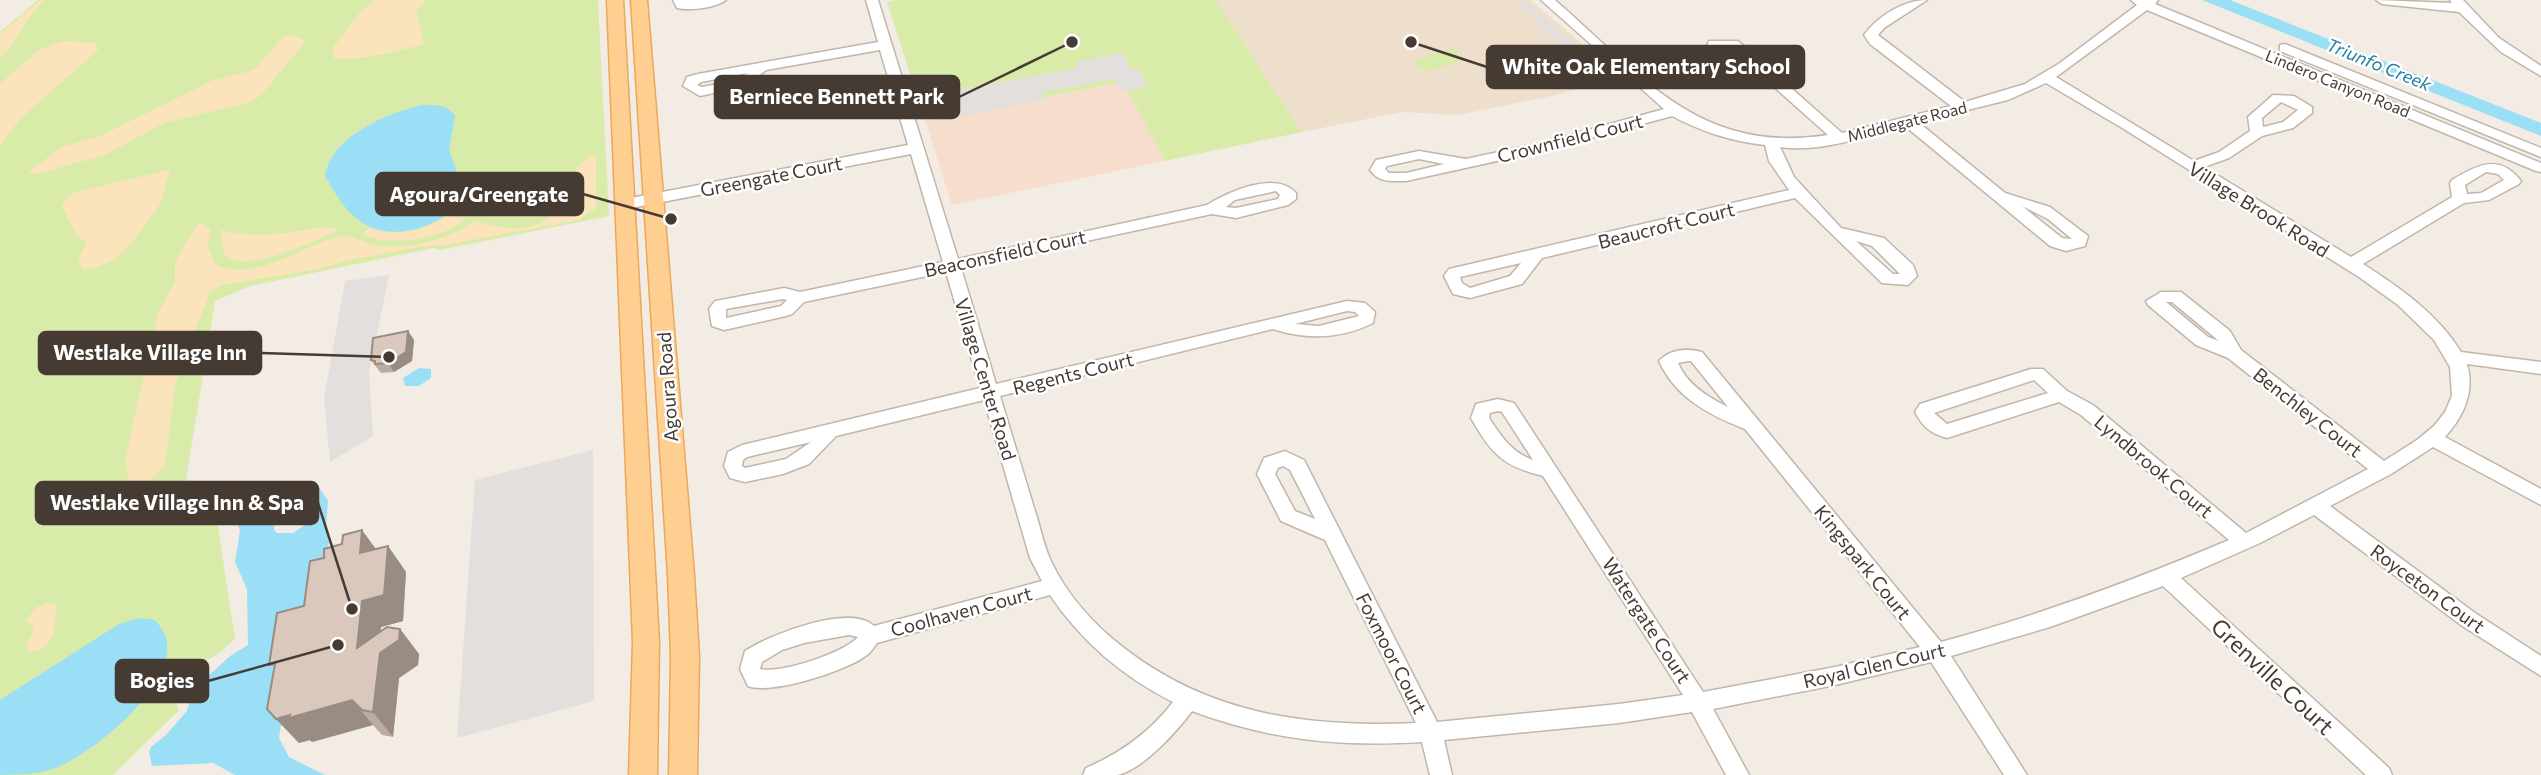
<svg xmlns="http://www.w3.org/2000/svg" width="2541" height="775" viewBox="0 0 2541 775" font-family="Commissioner,sans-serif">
<rect width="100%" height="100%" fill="#f3ece4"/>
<path fill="#f7decc" d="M1124 82 1165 161 952 205 925 120Z"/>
<path fill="#eedfcc" d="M1216 0H1531L1620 77 1556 95 1459 115 1402 112 1302 132Z"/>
<path fill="#d8eba9" d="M38 0H598L609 216 440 250 433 248 250 286 215 301 182 504 217 520 235 639 219 653 182 676 173 695 179 710 113 775H0V32Z
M897 0H1216L1302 132 1165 161 1123 82 925 120 887 2Z
M1452 48 1465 59 1426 72 1413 61Z"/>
<path fill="#fbe4bc" d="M41 0H45C25 16 20 40 0 57V34Z
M375 0H426L416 12 424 44C408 49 346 64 334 58L332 49 361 11Z
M292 35 304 40 302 46 261 95 251 102 164 123 105 155 36 174 28 172 62 147 100 136 211 81 254 70 283 37Z
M63 41 96 43 98 50 21 118 0 145V84L40 49Z
M596 154V208L579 220 446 245 420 247 354 259 318 269 221 285 210 292 175 384 165 465 149 482 130 486 125 460 158 313 175 282V263L178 257 197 225 201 223 210 229 208 247 215 264C253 285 302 245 338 237 351 234 361 242 374 245 403 252 452 238 476 221 518 232 533 233 567 205 568 180 573 164 596 154Z
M168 170 170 173C165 183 165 194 160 204 157 210 151 216 147 222 129 247 116 267 83 269L78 262 86 242C73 236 70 219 62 208L63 203 73 193Z
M449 215 465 219C443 240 388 247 361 234L370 228C397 237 426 231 449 215Z
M323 227 340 229C316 240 245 276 224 254L220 230C259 239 285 233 323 227Z
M48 603 56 604C56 624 55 653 28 652 24 644 34 634 34 624L25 621 37 607Z"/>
<path fill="#e3dfdd" d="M1527 2 1590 58 1580 61 1518 5Z
M1123 53 1132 70 1138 69 1148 87 1122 92 1114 79 1043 92 1046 100 931 122 927 108 930 107 926 96 1077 68 1076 62Z
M389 275 369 373 373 436 330 462 324 398 345 281Z
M593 450 594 701 457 738 475 480Z"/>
<path fill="#9adff5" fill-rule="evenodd" d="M2202 0H2230L2541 123V136Z
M421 105C434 105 448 104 455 116L449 150 464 192C450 225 398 242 366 225 346 214 336 194 325 176 332 136 386 114 421 105Z
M419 368 431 369V378L419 386H405L403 378Z
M290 485 319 487 328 501 326 528 329 543 325 559 296 628 279 738 289 757 325 775H235L213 763 152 766 149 752 151 747 165 736 187 711 193 690 230 656 248 645 247 589 235 562 240 530 237 523 223 519 222 514 226 507ZM294 510 308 511 309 522 293 533H277L274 530C273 519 284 513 294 510Z
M140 618 155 620C161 627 166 634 167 643 172 689 92 755 53 769 37 775 17 774 0 775V700L119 624Z"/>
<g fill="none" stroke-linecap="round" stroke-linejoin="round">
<defs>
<path id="minor" d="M673 0H726C715 8 691 11 677 8Z
M866 0H878L958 259 1207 205C1228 192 1276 170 1296 193V199L1288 205 1236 218 1212 214 961 268 996 384 1347 301 1365 303 1375 312 1373 323C1341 339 1307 340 1273 329L1000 396C1011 433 1023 471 1034 508 1040 525 1043 543 1050 559 1066 594 1094 625 1124 648 1210 715 1310 728 1416 723L1325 540 1281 521 1257 474 1264 458 1285 451 1304 460 1437 722 1619 704 1683 695 1543 476C1502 466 1491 453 1471 418L1476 404 1498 399 1514 403 1703 692 1835 667 1920 647 1745 429C1709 415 1676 398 1659 361 1670 349 1687 348 1702 352L1941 642C2040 615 2135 580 2229 540L2081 415 2059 402 1947 438C1930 433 1923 427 1915 412L1920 404 2031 369H2043L2067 391 2093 405 2246 533 2368 469 2228 358 2196 345 2148 305 2146 301 2161 292H2181L2230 331 2241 350 2384 461 2417 440 2434 426 2445 412 2452 396 2450 367 2434 340 2398 305 2359 277 2124 129 2046 83 2008 100 1918 122 2005 193 2050 207 2088 236 2085 246 2066 251 2050 246 1905 126C1866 136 1821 153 1780 147L1794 177 1841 228 1884 238 1913 265 1917 276 1908 285 1882 283 1795 198 1542 258 1522 284 1470 298 1453 294 1444 276 1449 269 1789 190 1769 161 1765 145C1730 141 1703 132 1672 116L1547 150 1406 181C1390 181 1380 183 1370 170L1376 160 1419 151 1466 159 1545 142 1664 109 1541 0H1555C1642 76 1700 155 1828 135L1765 79 1732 73 1707 53 1705 50 1709 41H1738L1842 133 1951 106 1870 44 1864 35C1878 16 1904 0 1927 0L1884 28 1878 35 1965 102 2025 84 2060 63 2137 5 2131 0H2158L2155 4 2541 163V172L2536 171 2147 10 2056 77 2194 161 2219 152 2250 131 2248 117 2273 95 2294 96 2312 107V113L2293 128 2262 136 2229 158 2204 167 2351 257 2452 197 2450 183 2452 180C2478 165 2499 153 2521 181L2519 184 2489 200 2464 203 2363 264C2399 287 2438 314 2461 352L2541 362V374L2467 364C2475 392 2464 416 2445 437L2541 489V505L2433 447 2391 474 2330 506 2475 613 2541 656V676L2461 625 2314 515 2260 543 2181 578 2389 768 2392 775H2366L2163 586 2050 627 1951 656 2027 775H2004L1931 662 1835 685 1713 709 1749 775H1726L1692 712 1619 723 1444 740 1452 775H1430L1422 742C1339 747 1270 740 1192 711 1178 730 1141 772 1116 775 1106 775 1094 775 1083 775L1086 768C1121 753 1150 732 1173 702 1123 677 1081 641 1050 595L877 643C874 647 871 652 867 655 847 671 771 695 748 686L740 669 745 651C769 635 850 603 874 626L1042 581 1030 558 984 400 836 436 809 464 783 474 745 482 730 478 724 466 728 452 742 445 980 388 946 272 804 302 792 314 786 316 724 330 712 326 709 309 715 301 721 300 784 288 800 292 943 262 911 154 626 209 618 204 626 199 908 145 880 50 766 70 746 86 700 96 683 86 687 77 698 74 878 42ZM1730 48 1753 69 1741 67 1719 49ZM748 73 729 82 702 87 697 85 701 82ZM2281 102 2298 110 2283 122 2263 127 2262 118ZM1419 159 1444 164 1406 173H1389L1385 169 1387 166ZM2486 172 2498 174 2504 180 2481 193 2467 194 2465 185ZM1276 191 1280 195 1278 199 1236 208 1226 207 1235 200ZM2022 206 2048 219 2072 239 2062 238ZM1856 241 1872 246 1900 274H1893ZM1521 263 1510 276 1470 288 1462 283 1460 277ZM783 299 787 300 781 306 726 318V309ZM2166 302H2172L2219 341 2208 337ZM1347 311 1355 312 1359 316 1319 326 1295 324ZM1689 361H1691L1728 407C1707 397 1687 384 1678 363ZM2034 380 2048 393 1947 424 1934 413ZM1498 411 1502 412 1533 460C1511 452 1501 436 1489 418L1490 413ZM811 442 786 459 745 468 742 466 743 460 747 457ZM1283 466 1290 470 1315 519 1295 511 1275 474 1278 468ZM849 635 858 637C844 653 780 674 760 669L762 662 782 650 804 643Z
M2376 0 2452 3 2450 0H2463L2499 38 2541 66V76L2501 52 2459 12 2382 4Z
M2285 44 2541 148V157L2280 51V45Z"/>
<path id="major" d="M607 0H623L659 642 657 775H629L633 642Z
M631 0H647L694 575 699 656 697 775H669L671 656 668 575Z"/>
</defs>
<use href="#minor" stroke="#c2b5a9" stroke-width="3"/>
<use href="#major" stroke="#eca859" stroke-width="3"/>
<use href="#minor" fill="#fff" fill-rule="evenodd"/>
<use href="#major" fill="#ffce91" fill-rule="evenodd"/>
</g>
<path fill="#bbaca1" d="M408 331 414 340 412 361 394 372 381 373 371 360Z
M388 546 406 572 403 621 381 627V632L400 629 419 654 418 665 399 678 393 737 382 735 373 725 312 742 310 740 299 743 267 709 304 606 324 558Z"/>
<path fill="#988c83" d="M408 331 414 340 412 361 394 372 388 363Z
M362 530 381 556 360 553Z
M388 546 406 572 403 621 381 627 377 674 357 648 362 601Z
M400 629 419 654 418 665 399 678 393 737 373 712 380 653Z
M352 700 373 725 312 742 310 740 299 743 276 719Z"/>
<path fill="#d9c8bb" stroke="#988c83" stroke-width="2" d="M408 331 406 352 388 363 375 364V361L371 360 373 338Z
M362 530 360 553 388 546 384 595 362 601 357 648 387 627 400 629 399 640 380 653 373 712 362 710 352 700 289 718 290 715 276 719 267 709 275 664 269 665 277 613 304 606 310 561 324 558V549L342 544 343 535Z"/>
<g text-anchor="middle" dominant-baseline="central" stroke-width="5" stroke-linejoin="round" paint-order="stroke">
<g font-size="16" fill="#463b33" stroke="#fff">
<text transform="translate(2338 83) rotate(22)">Lindero Canyon Road</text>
<text transform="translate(1907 121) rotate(-14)">Middlegate Road</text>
</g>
<g font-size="18" font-style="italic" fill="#2280a0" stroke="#fff">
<text transform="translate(2379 64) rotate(22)">Triunfo Creek</text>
</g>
<g font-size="19" fill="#463b33" stroke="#fff">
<text transform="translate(1570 138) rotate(-14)">Crownfield Court</text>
<text transform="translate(771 176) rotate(-11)">Greengate Court</text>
<text transform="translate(2259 209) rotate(32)">Village Brook Road</text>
<text transform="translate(1666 225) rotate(-14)">Beaucroft Court</text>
<text transform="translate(1005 253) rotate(-12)">Beaconsfield Court</text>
<text transform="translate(1073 373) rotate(-14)">Regents Court</text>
<text transform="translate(986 379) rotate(73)">Village Center Road</text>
<text transform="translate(667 387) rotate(-94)">Agoura Road</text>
<text transform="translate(2308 412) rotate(38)">Benchley Court</text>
<text transform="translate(2154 466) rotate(40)">Lyndbrook Court</text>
<text transform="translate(1863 562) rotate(51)">Kingspark Court</text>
<text transform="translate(2428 588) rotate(36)">Royceton Court</text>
<text transform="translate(961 611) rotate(-15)">Coolhaven Court</text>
<text transform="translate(1647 620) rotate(57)">Watergate Court</text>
<text transform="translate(1392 653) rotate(63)">Foxmoor Court</text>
<text transform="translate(1874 665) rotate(-13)">Royal Glen Court</text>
</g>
<g font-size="23" fill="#463b33" stroke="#fff">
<text transform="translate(2273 676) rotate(43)">Grenville Court</text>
</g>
</g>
<path fill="none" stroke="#463b33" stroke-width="2.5" d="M1411 42L1487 67M1072 42L959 97M671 219L583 194M389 357L261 353M352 609L318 503M338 645L208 681"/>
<g fill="#463b33" stroke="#fff" stroke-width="2.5">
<circle cx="1411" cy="42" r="7"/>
<circle cx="1072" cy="42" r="7"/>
<circle cx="671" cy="219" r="7"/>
<circle cx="389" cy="357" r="7"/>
<circle cx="352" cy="609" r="7"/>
<circle cx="338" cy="645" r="7"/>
</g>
<g fill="#463b33" stroke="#463b33" stroke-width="2.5">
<rect x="1487" y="46" width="317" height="42" rx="7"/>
<rect x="715" y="76" width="244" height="42" rx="7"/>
<rect x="376" y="173" width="207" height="42" rx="7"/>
<rect x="39" y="332" width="222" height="42" rx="7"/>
<rect x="36" y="482" width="282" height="42" rx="7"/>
<rect x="116" y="660" width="92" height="42" rx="7"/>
</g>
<g font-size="21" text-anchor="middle" font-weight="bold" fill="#fff">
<text x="1646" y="74">White Oak Elementary School</text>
<text x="837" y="104">Berniece Bennett Park</text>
<text x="479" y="202">Agoura/Greengate</text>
<text x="150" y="360">Westlake Village Inn</text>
<text x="177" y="510">Westlake Village Inn &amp; Spa</text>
<text x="162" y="688">Bogies</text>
</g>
</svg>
